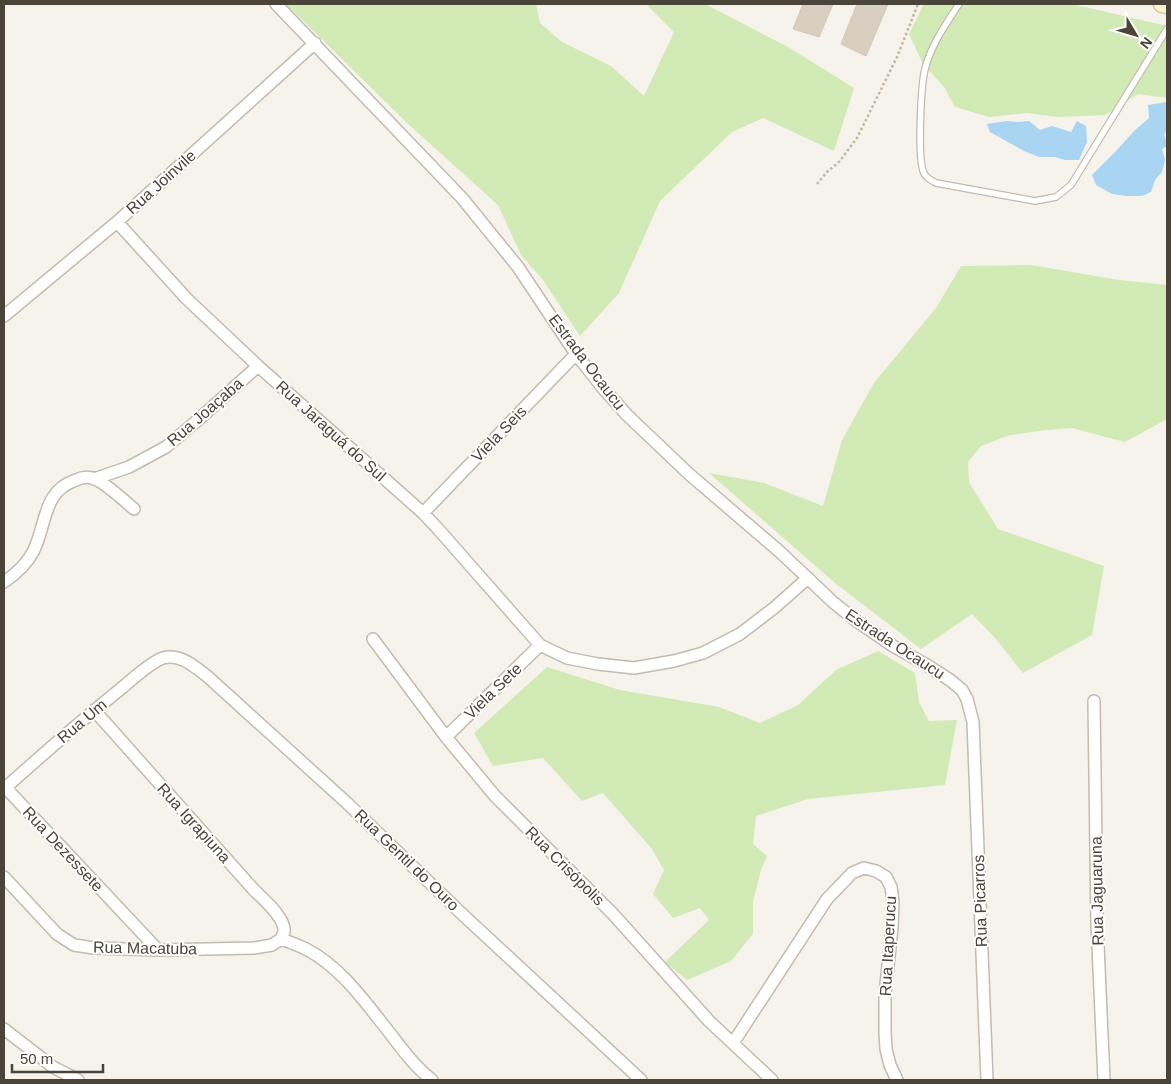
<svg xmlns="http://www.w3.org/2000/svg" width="1171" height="1084" viewBox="0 0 1171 1084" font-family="Helvetica,sans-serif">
<rect width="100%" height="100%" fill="#f6f3ec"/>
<path fill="#d2eab5" d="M286 4H536L540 23 562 42 611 66 644 96 674 32 646 4H705L788 47 854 88 834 151 763 118 732 132 660 201 619 293 580 336 543 280 521 255 498 205 407 123Z
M924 4H1072L1167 26V98L1138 94 1105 115 1058 117 1027 113 989 117 955 107 944 87 923 64 909 34Z
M1031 265 1119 280 1167 285V419L1125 442 1072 428 1046 430 1010 435 981 446 968 462 969 482 998 529 1104 566 1092 635 1023 673 996 639 972 614 921 649 835 583 709 473 764 483 823 506 842 440 874 383 936 308 961 266Z
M878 651 915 673 919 702 929 721 957 720 945 785 808 799 756 816 753 844 767 856 761 870 753 902V934L731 961 687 980 665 962 709 920 700 908 673 918 653 894 664 870 652 849 603 793 582 801 543 758 493 766 474 733 547 667 620 690 719 707 760 723 798 705 836 670Z"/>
<path fill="#a9d4f2" d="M1167 102V130L1164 135 1167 142V146L1162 149 1165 160 1162 172 1155 180 1151 192 1142 196H1127L1112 194 1096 185 1092 175 1116 151 1135 130 1149 118 1148 105Z
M1007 121 1018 122 1029 121 1040 130 1052 126 1071 132 1077 121 1086 126 1087 142 1079 160H1065L1055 157H1039L1024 151 990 132 987 124Z"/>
<path fill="#d8cfc1" stroke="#d3c7b4" d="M803 4H833L819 37 793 29Z
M857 4H888L866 56 841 44Z"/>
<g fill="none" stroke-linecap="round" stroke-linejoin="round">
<defs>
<path id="lane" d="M959 4C946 24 931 45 925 69 921 85 917 160 924 173 926 178 931 180 936 183L1035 201 1056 197 1071 185 1167 29"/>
<path id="street" d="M276 4 462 198 518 267 576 354 602 387 627 415 689 474 779 551 834 603 858 622 893 646 925 664 950 680 962 690 967 699 973 722 987 1080
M117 222 187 299 258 366 423 513 439 530 540 645 567 658 598 664 634 668 674 661 703 653 740 634 774 608 808 578
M4 316 117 222 315 43
M94 479 129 467 166 447 199 419 258 366
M423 513 576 354
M4 582C16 574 26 565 33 552 47 525 42 491 76 480 82 477 88 476 95 479 105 483 125 501 134 509
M373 639 446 737 495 796 613 914 709 1021 772 1080
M1094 701 1097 923 1104 1080
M94 710 254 890C263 899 286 918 284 932 283 934 282 937 281 939
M446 737 540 645
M5 787 158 950
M4 789C43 754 82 720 123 687 131 680 153 661 163 658 180 653 195 667 207 676L347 803 461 913 641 1080
M4 877 57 934 74 945 94 948 158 950 254 948 272 945 281 939C289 942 298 945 306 949 341 967 365 1002 389 1032 402 1049 415 1067 432 1080
M4 1029 53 1067 78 1080
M733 1043 827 899 852 873 864 868 876 871 886 877 891 887 893 901 892 928 885 994V1032L886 1049 890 1065 897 1080"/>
<path id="secondary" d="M1162 4 1167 5"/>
</defs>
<use href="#lane" stroke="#c2bbae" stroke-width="8"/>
<use href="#street" stroke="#c2bbae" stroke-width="14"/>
<use href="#secondary" stroke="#d6c79b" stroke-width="19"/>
<path stroke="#c4b79f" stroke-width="2.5" stroke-dasharray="2.5 2.5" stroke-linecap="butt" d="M817 184 827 172 839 162 857 138 897 57 918 4"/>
<use href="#lane" stroke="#fff" stroke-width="5.5"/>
<use href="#street" stroke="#fff" stroke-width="11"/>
<use href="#secondary" stroke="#fff3cd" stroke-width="16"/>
</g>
<g text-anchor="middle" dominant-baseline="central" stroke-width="4" stroke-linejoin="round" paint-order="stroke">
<g font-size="16" fill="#4b4439" stroke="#fff">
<text transform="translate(161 182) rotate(-42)">Rua Joinvile</text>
<text transform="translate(587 362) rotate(53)">Estrada Ocaucu</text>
<text transform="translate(205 412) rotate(-41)">Rua Joaçaba</text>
<text transform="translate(331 431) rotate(42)">Rua Jaraguá do Sul</text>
<text transform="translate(499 434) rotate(-46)">Viela Seis</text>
<text transform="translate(895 644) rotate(33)">Estrada Ocaucu</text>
<text transform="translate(493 691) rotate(-44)">Viela Sete</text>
<text transform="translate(82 721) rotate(-40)">Rua Um</text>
<text transform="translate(194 823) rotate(48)">Rua Igrapiuna</text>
<text transform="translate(63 849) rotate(47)">Rua Dezessete</text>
<text transform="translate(407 860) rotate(44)">Rua Gentil do Ouro</text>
<text transform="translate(565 866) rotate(45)">Rua Crisópolis</text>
<text transform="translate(1097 891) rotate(-91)">Rua Jaguaruna</text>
<text transform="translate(980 901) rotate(-92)">Rua Picarros</text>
<text transform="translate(888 946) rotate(-87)">Rua Itaperucu</text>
<text transform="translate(145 948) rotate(1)">Rua Macatuba</text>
</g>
</g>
<rect width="1171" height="1084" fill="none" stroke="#4b4439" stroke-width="10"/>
<g transform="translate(1136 35) rotate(128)" stroke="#ffffff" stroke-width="4" paint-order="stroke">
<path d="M0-4L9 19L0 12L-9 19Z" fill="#4b4439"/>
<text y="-8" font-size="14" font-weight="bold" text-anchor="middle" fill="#4b4439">N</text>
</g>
<path d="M12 1064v8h91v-8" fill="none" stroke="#4b4439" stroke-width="2.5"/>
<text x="20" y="1064" font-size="15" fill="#4b4439" stroke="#ffffff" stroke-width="4" paint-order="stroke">50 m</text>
</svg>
